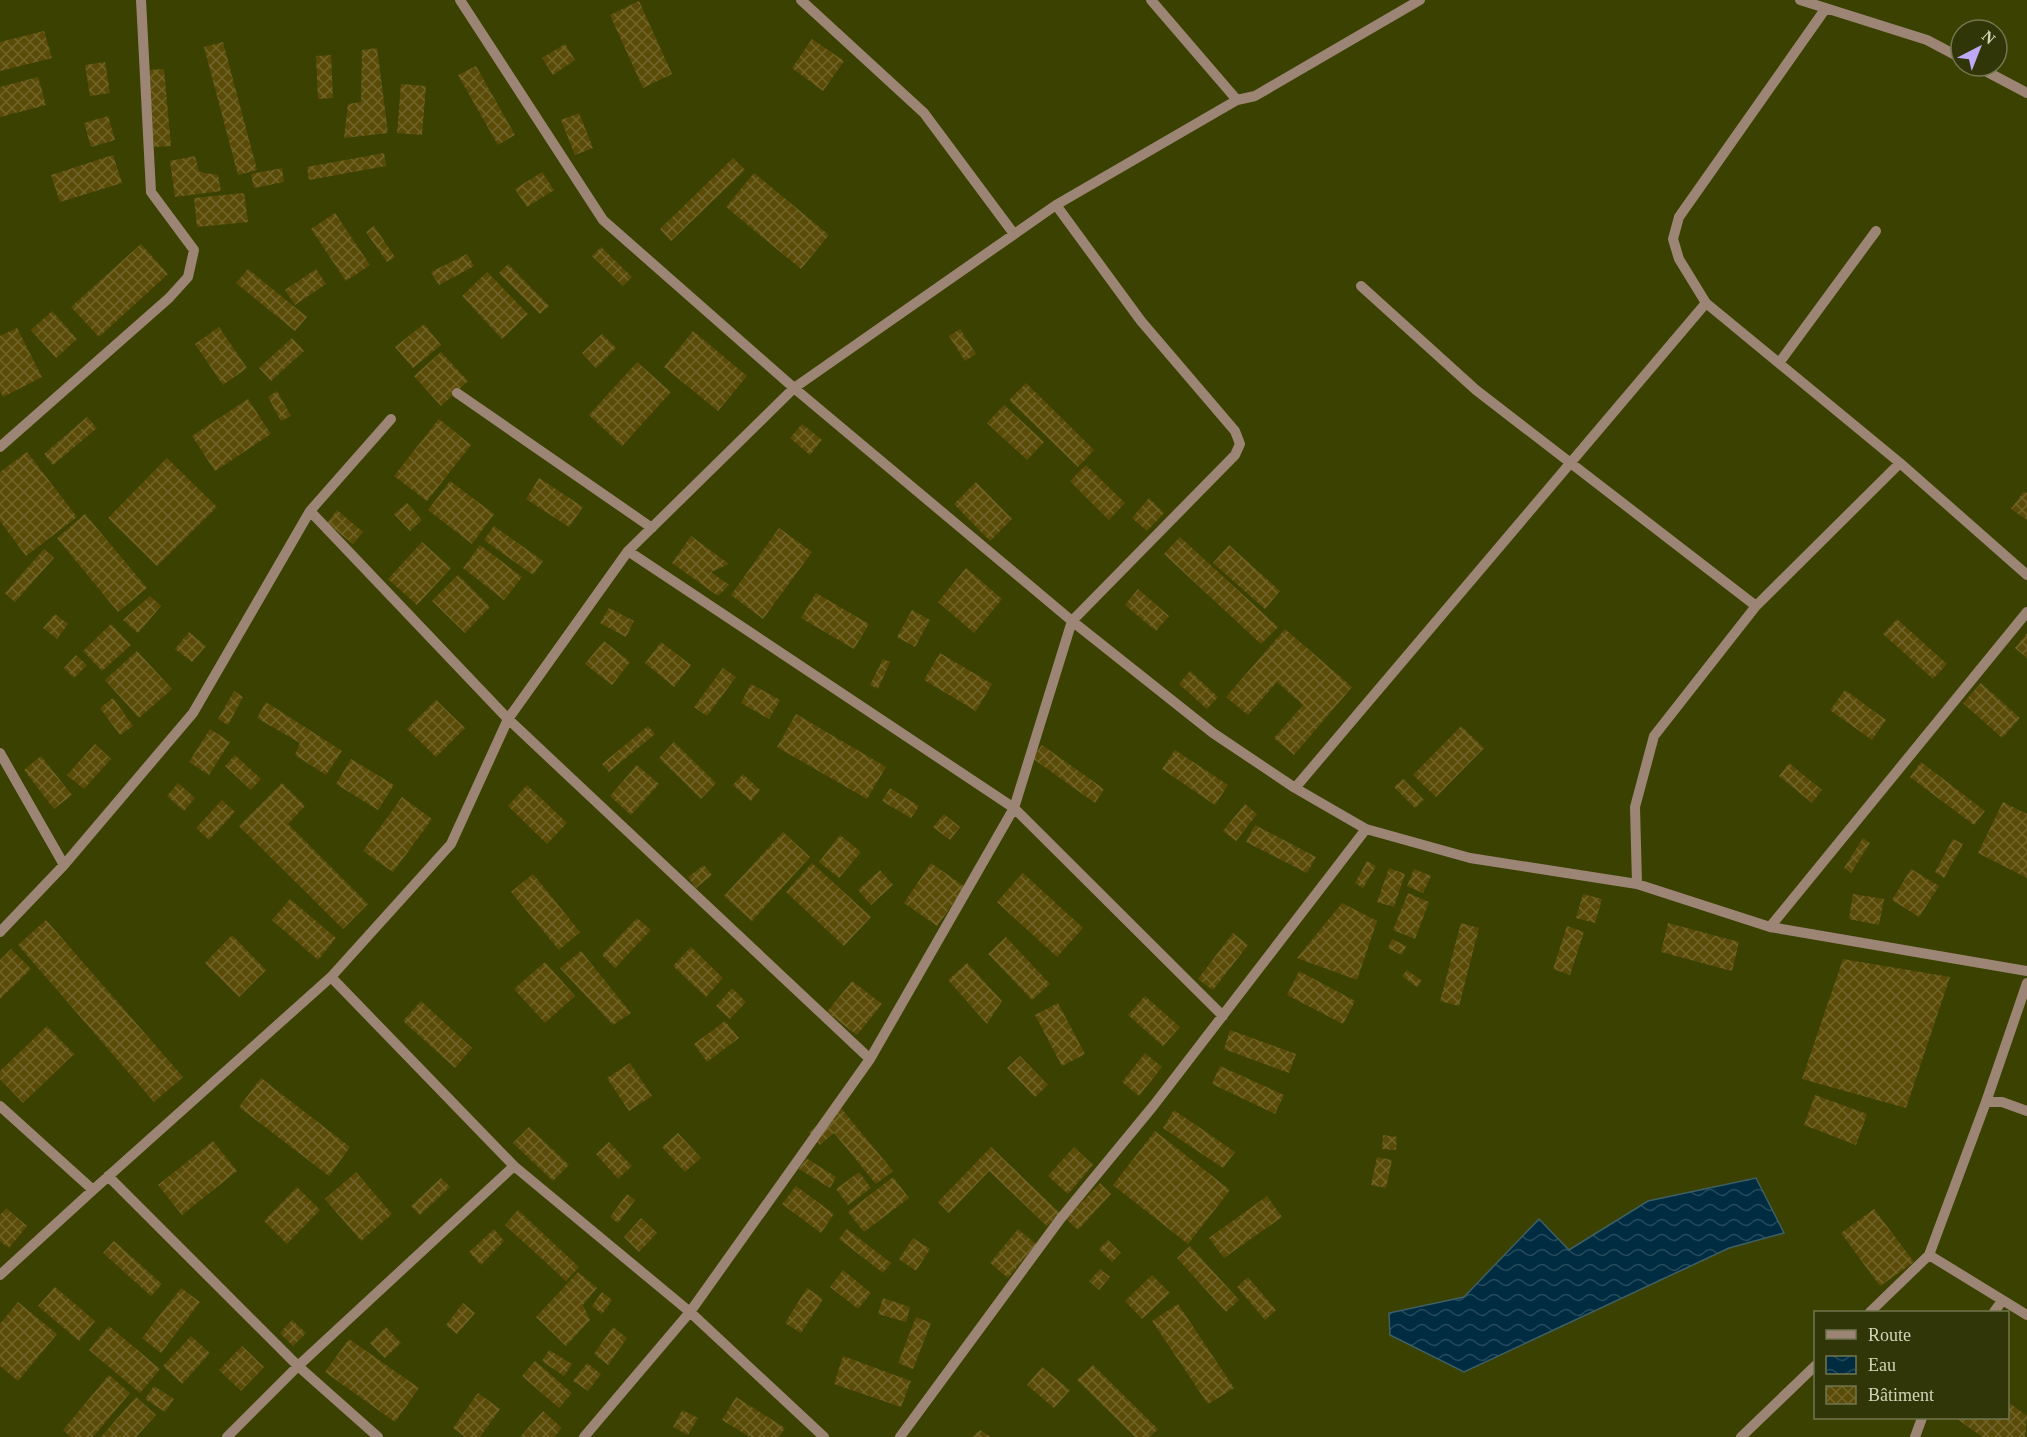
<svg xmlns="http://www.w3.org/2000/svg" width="2027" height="1437" viewBox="0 0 2027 1437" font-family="'Times New Roman',serif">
<defs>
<pattern id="water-waves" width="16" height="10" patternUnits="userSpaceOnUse" patternTransform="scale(1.5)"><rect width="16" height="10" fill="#002c42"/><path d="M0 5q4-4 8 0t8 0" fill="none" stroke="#244a5b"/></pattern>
<pattern id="building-cross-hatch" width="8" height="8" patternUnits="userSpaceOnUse" patternTransform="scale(1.5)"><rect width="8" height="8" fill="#5a4c08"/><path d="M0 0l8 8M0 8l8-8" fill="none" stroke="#71652a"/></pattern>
</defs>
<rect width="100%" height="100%" fill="#3b4100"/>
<path fill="url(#water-waves)" stroke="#3e5f65" stroke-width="1.5" d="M1756 1178 1784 1233 1729 1248 1464 1372 1390 1335 1389 1313 1464 1297 1539 1219 1569 1250 1648 1201Z"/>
<path fill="url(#building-cross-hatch)" d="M639 1 672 74 643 88 610 15Z
M44 31 52 58 0 71V42Z
M812 39 844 61 823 91 792 68Z
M223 42 257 170 238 175 204 47Z
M565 44 575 60 553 75 542 58Z
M377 48 388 133 344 138 348 104 361 102 362 50Z
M331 55 333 98 318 99 316 56Z
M105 62 110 93 90 96 85 65Z
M476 66 515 135 498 145 458 75Z
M164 69 171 146 154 147 148 70Z
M38 77 46 105 0 117V87Z
M401 84 426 86 422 135 397 133Z
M579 113 593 148 575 155 561 120Z
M108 116 115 140 91 147 84 123Z
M384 153 386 166 309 180 307 167Z
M113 155 122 183 60 202 51 175Z
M195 156 199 172 218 175 221 191 175 197 170 161Z
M733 158 745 170 671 241 660 229Z
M282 168 284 182 254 188 251 174Z
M542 172 554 190 527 207 515 189Z
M754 173 829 235 801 269 726 207Z
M244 193 248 222 197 227 194 198Z
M335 213 370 265 346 281 311 229Z
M374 226 395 257 387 262 366 232Z
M141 244 168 274 99 337 71 307Z
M601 247 632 277 623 286 592 256Z
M467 254 474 266 439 285 431 272Z
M508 264 549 306 540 314 499 273Z
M248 269 307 317 295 331 236 283Z
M316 269 326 284 295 305 285 290Z
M487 272 528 314 502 339 462 296Z
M52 311 77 339 56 358 31 330Z
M424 324 441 345 413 368 395 347Z
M219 327 247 368 223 385 195 344Z
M17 328 42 377 3 397 0 391V336Z
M960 329 976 354 965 361 949 336Z
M693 331 747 376 718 411 664 367Z
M602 334 616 348 596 368 582 353Z
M292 338 304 351 271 381 259 368Z
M441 352 468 381 441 406 414 376Z
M637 362 671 392 622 446 589 415Z
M1026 383 1094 450 1078 467 1009 400Z
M277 391 291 416 281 421 268 397Z
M248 399 271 434 215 471 192 436Z
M1004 405 1044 442 1027 460 987 423Z
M87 417 97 428 53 465 44 454Z
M439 419 471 445 427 501 394 476Z
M802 424 822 440 810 455 790 438Z
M27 452 77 517 26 556 0 521V472Z
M167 458 217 507 157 566 108 518Z
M1086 465 1125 503 1109 520 1070 481Z
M539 478 583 507 569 527 526 499Z
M450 481 494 514 472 544 428 510Z
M976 482 1012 519 990 541 954 504Z
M2024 491 2027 493V520L2011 509Z
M1149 498 1164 513 1147 531 1132 518Z
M407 503 422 520 410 531 394 514Z
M337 510 363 532 353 544 327 523Z
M85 514 147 588 118 612 57 538Z
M494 526 543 561 533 575 484 540Z
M779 528 812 552 763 619 731 595Z
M691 536 729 564 711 572 729 585 718 596 672 563Z
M1180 537 1278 627 1261 644 1164 554Z
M422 542 451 568 417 605 388 579Z
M480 545 522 577 504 600 463 568Z
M1229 545 1280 591 1265 609 1213 563Z
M44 549 54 558 15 602 5 593Z
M966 568 1002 599 974 633 938 602Z
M458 575 490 607 465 633 432 601Z
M1138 589 1169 616 1156 631 1125 605Z
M816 593 869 624 854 649 801 618Z
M150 596 161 606 138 633 123 620Z
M609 608 634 621 626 637 600 623Z
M912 610 930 620 915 647 897 637Z
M55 614 68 624 57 639 43 628Z
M1897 619 1947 664 1933 679 1883 634Z
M111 624 131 645 102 671 83 651Z
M1285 629 1352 687 1294 755 1274 738 1303 705 1277 682 1248 715 1226 697Z
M189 632 206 646 192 662 175 649Z
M2027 633V658L2015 648Z
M604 641 630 662 612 685 585 664Z
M661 642 691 665 674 687 645 663Z
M137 651 172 689 139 718 105 680Z
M940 653 992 684 976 711 924 680Z
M76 655 87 665 74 678 64 668Z
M883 659 890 662 878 689 870 685Z
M723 668 736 677 707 716 694 707Z
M1190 671 1218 697 1207 709 1179 684Z
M1981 683 2020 718 2002 738 1963 703Z
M751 684 780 700 769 719 741 703Z
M1845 690 1886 720 1872 740 1830 710Z
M234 691 243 697 228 725 218 719Z
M113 698 133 726 120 735 100 708Z
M436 700 465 728 436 757 407 729Z
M266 702 342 751 326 775 295 755 300 743 257 718Z
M796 714 886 767 867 799 777 747Z
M648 726 655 734 609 772 602 764Z
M1461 726 1484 748 1436 797 1413 775Z
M210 729 230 742 209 775 189 762Z
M674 742 716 783 701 799 659 758Z
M95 744 111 759 84 789 67 775Z
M1042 745 1104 789 1095 803 1032 758Z
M1175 750 1228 785 1215 805 1162 769Z
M235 755 261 779 251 790 225 766Z
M41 756 72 795 54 809 24 770Z
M351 759 394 785 378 810 336 784Z
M1921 762 1985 811 1974 825 1910 777Z
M1789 763 1822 790 1812 803 1779 776Z
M637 765 659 784 631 815 610 796Z
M743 774 760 790 751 801 733 785Z
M1403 779 1424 800 1415 808 1394 787Z
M178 783 195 798 184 811 167 796Z
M282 783 305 806 288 824 368 904 343 929 239 826Z
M527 785 567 823 547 844 508 806Z
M890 788 919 806 911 818 882 801Z
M402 797 432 819 393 872 363 851Z
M222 800 235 812 209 840 196 828Z
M2003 802 2027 814V878L1978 853Z
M1245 804 1257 814 1236 841 1223 831Z
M944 814 960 827 950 840 933 827Z
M1255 825 1316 857 1307 873 1246 842Z
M783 832 810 857 752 921 724 896Z
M840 835 861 852 839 878 819 862Z
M1863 838 1870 843 1851 873 1844 868Z
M1953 839 1963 844 1944 878 1935 872Z
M1367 861 1376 866 1363 888 1355 883Z
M812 863 871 917 844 946 786 892Z
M931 863 965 887 937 926 904 903Z
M704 865 712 875 696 888 688 877Z
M1389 868 1405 874 1394 907 1377 902Z
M1414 869 1431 876 1423 893 1407 886Z
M1911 869 1939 886 1919 917 1892 900Z
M880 870 893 885 871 905 858 890Z
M1023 873 1083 928 1057 957 997 902Z
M533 874 580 932 559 950 511 892Z
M1408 893 1429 902 1415 939 1393 930Z
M1583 894 1602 899 1595 923 1576 918Z
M1853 894 1884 899 1879 925 1849 919Z
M290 899 336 938 318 960 272 920Z
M1342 903 1377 921 1357 980 1297 958Z
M637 918 651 930 615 968 602 955Z
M46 920 183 1077 154 1102 18 945Z
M1461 923 1479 928 1459 1006 1440 1001Z
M1668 923 1739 942 1732 971 1661 952Z
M1567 926 1584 932 1570 975 1553 969Z
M1233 933 1248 945 1213 990 1198 979Z
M232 935 266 970 239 997 205 963Z
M1006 937 1050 984 1032 1000 988 954Z
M1392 939 1406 946 1402 955 1388 948Z
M691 947 723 978 706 997 673 966Z
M11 949 31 969 0 999V960Z
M581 951 631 1013 613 1025 560 968Z
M1843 959 1950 977 1906 1108 1802 1079Z
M545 962 575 996 545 1023 514 989Z
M967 963 1002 1001 987 1024 948 980Z
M1407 970 1422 981 1417 987 1402 976Z
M1299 971 1355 1001 1343 1024 1287 995Z
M852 981 882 1004 857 1035 827 1012Z
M732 988 746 1002 730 1019 716 1006Z
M1145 996 1180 1027 1163 1046 1128 1015Z
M421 1001 472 1048 455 1068 403 1021Z
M1058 1003 1085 1054 1062 1066 1035 1015Z
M725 1021 739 1038 707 1062 694 1044Z
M47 1026 74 1054 23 1103 0 1079V1071Z
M1230 1030 1296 1054 1289 1073 1224 1049Z
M1145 1053 1162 1067 1139 1096 1122 1082Z
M1020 1056 1048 1085 1035 1097 1007 1068Z
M630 1063 652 1096 629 1111 607 1078Z
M1220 1066 1284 1095 1275 1114 1212 1084Z
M261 1078 350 1147 329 1176 239 1107Z
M1815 1095 1867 1114 1856 1145 1804 1125Z
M840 1107 893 1171 876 1184 834 1133 820 1145 809 1132Z
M1174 1110 1235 1152 1223 1168 1163 1128Z
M529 1127 569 1165 553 1181 513 1143Z
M1155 1131 1230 1190 1188 1244 1113 1185Z
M678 1133 701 1158 685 1172 662 1147Z
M1383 1135 1397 1137 1396 1150 1382 1149Z
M213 1141 237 1171 182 1215 158 1185Z
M609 1142 632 1166 618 1179 596 1154Z
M991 1147 1060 1213 1047 1226 989 1171 949 1213 938 1202Z
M1074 1147 1093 1165 1068 1194 1048 1176Z
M1377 1157 1392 1160 1386 1188 1371 1185Z
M806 1158 836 1177 830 1188 799 1169Z
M356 1172 392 1214 361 1241 325 1199Z
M859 1172 871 1188 848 1205 836 1189Z
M893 1177 909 1198 864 1232 848 1212Z
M441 1178 450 1187 420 1215 411 1206Z
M1100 1183 1111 1194 1078 1230 1066 1219Z
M796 1186 834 1214 821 1233 782 1204Z
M297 1187 320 1210 287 1244 264 1221Z
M627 1194 635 1200 618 1223 610 1217Z
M1267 1196 1282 1217 1224 1258 1209 1238Z
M6 1208 27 1226 9 1248 0 1241V1215Z
M1874 1209 1914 1262 1880 1286 1841 1233Z
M518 1210 579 1267 566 1281 505 1225Z
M641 1218 657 1233 639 1252 624 1237Z
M494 1229 504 1241 481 1265 469 1252Z
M847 1229 891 1263 883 1273 839 1239Z
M1018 1229 1036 1244 1008 1278 990 1263Z
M913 1238 930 1249 916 1271 899 1259Z
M1108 1240 1121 1253 1112 1262 1099 1249Z
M114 1241 162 1284 151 1296 103 1253Z
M1190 1246 1239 1300 1226 1312 1177 1258Z
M1100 1269 1110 1277 1099 1290 1089 1281Z
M843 1270 871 1293 858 1309 830 1287Z
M578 1272 597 1288 583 1305 590 1320 566 1346 536 1317Z
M1152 1275 1170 1293 1142 1319 1125 1301Z
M1248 1277 1276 1310 1265 1320 1237 1287Z
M55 1287 95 1321 79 1341 38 1306Z
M181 1288 200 1302 161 1353 142 1338Z
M807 1288 823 1299 801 1333 785 1323Z
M602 1292 612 1300 602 1314 592 1306Z
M883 1298 910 1307 906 1322 878 1314Z
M18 1302 57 1334 18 1381 0 1366V1324Z
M463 1303 475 1313 457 1334 446 1325Z
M1178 1304 1234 1388 1208 1404 1152 1321Z
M916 1317 931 1323 913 1369 898 1363Z
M292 1320 306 1333 293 1346 280 1333Z
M109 1326 160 1369 140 1393 89 1350Z
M386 1327 401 1343 385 1358 370 1343Z
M613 1327 627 1338 608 1365 594 1354Z
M191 1336 210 1353 182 1384 163 1366Z
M349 1339 419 1388 395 1422 325 1372Z
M242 1346 264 1367 241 1391 219 1370Z
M549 1350 572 1364 564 1376 542 1361Z
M843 1356 911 1381 901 1407 834 1384Z
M535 1361 572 1393 559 1408 522 1376Z
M587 1363 601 1374 588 1391 573 1381Z
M1093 1365 1158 1429 1150 1437H1135L1077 1380Z
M1042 1367 1070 1390 1054 1408 1027 1385Z
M109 1375 130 1393 93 1437H71L63 1430Z
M154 1386 174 1399 165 1412 145 1399Z
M478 1393 500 1409 480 1437H465L453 1428Z
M136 1397 156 1415 136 1437H101Z
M736 1397 785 1428 779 1437H750L722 1420Z
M2008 1402 2027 1416 2025 1437H1982L1956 1418H2008Z
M682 1410 698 1418 688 1435 673 1427Z
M543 1411 562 1428 554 1437H520Z
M980 1430 991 1437H972Z"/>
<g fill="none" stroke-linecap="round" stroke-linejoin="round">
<path stroke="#9c8575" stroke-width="10" d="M460 0 603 220 794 388 1072 621 1213 733 1295 788 1366 829 1470 858 1637 884 1770 927 2027 971
M801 0 924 113 1014 234
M1151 0 1237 100
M1800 0 1927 40 1961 58
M1826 8 1679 217 1673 239 1679 259 1706 303 1900 463 2027 575
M1976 66 2027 93
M1361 286 1476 390 1756 606
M1779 363 1876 231
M457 393 652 528
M0 447 169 298 188 277 194 250 151 192 141 0
M310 511 508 719 870 1059
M628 551 1014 808 1223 1016
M0 753 64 865
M1295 788 1706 303
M1637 884 1635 807 1654 736 1756 606 1900 463
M1770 927 2027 612
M0 932 64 865 193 713 310 511 391 419
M331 977 514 1166 690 1312 824 1437
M1986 1102 2027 983
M0 1106 93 1190 0 1275
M108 1176 298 1366 378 1437
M93 1190 331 977 451 844 508 719 628 551 794 388 1056 205 1237 100 1255 96 1420 0
M1929 1255 2027 1315
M1870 1312 1929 1255 1986 1102H2002L2027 1111
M1994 1312 2002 1301
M227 1437 298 1366 514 1166
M584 1437 690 1312 870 1059 1014 808 1072 621 1235 455 1240 444 1235 431 1141 321 1056 205
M900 1437 1061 1218 1154 1105 1366 829
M1741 1437 1816 1365
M1915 1437 1922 1418"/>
</g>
<rect x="1814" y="1311" width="195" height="108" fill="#313608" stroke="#71764e" stroke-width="1.5"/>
<rect x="1826" y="1330" width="30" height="9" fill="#9c8575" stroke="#71764e" stroke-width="1.5"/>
<text x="1868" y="1341" font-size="18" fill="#d0d5b7">Route</text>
<rect x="1826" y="1356" width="30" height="18" fill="url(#water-waves)" stroke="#71764e" stroke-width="1.5"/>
<text x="1868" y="1371" font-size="18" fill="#d0d5b7">Eau</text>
<rect x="1826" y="1386" width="30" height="18" fill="url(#building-cross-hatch)" stroke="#71764e" stroke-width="1.5"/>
<text x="1868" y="1401" font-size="18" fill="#d0d5b7">Bâtiment</text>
<g transform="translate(1979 48) rotate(42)"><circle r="28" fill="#313608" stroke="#71764e" stroke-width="1.5"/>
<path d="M0-4.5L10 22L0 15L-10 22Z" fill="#bda9f5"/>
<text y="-9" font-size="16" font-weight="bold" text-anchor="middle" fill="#d0d5b7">N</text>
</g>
</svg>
